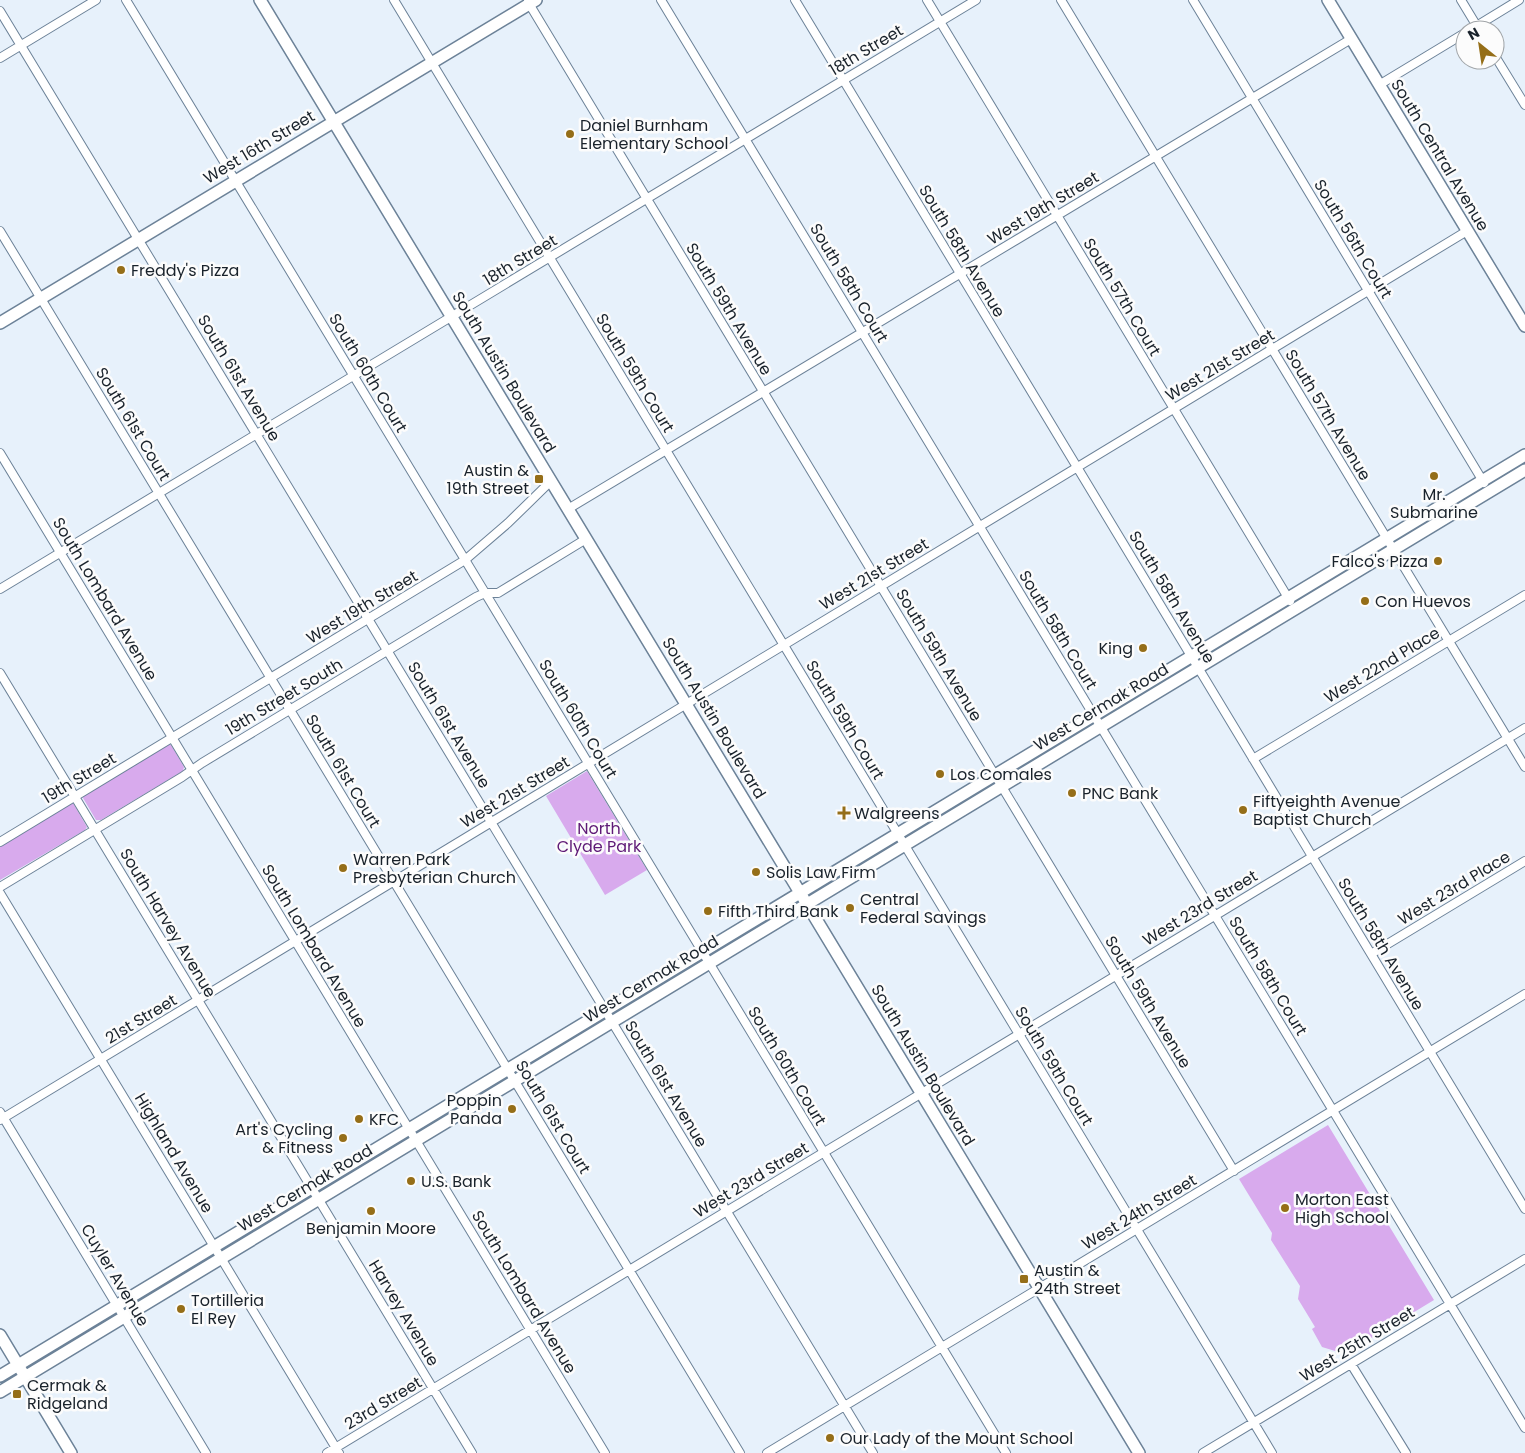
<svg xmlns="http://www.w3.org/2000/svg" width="1525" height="1453" viewBox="0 0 1525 1453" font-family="Poppins,sans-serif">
<rect width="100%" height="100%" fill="#e7f1fb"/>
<path fill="#d8aaed" d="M167 745H171L184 767 183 771 101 820H96L83 798 84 794Z
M587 771 647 870 605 895 546 796Z
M73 803 87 827 85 830 0 880V846L68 805Z
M1328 1125 1434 1300 1345 1354 1322 1347 1312 1329 1315 1327 1298 1299 1300 1286 1271 1240 1272 1233 1239 1179Z"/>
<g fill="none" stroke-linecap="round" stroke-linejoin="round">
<defs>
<path id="street" d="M126 0 1006 1453
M394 0 1272 1453
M661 0 1525 1428
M795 0 1525 1209
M927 0 1290 601
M1061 0 1525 767
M1193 0 1484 483
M1461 0 1478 28
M528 2 1234 1171
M0 11 873 1453
M1470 30 1519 0
M1495 56 1525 105
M0 58 96 0
M1379 85 1465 33
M0 231 740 1453
M0 453 605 1453
M568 509 1351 39
M0 589 976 0
M0 673 472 1453
M1253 759 1525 595
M0 842 465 560 508 523 551 481
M0 887 182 777 202 763 476 597 485 593H498L586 539
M0 893 339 1453
M1371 954 1525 861
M0 1112 206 1453
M0 1120 1467 231
M1351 1364 1406 1453
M327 1453 1525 728
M767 1453 1525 994
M1203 1453 1525 1259"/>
<path id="secondary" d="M260 0 1139 1453
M1328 0 1525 326
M0 323 536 0
M0 1335 71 1453
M0 1376 1525 455
M0 1392 1525 470"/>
</defs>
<use href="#street" stroke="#6c8298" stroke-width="10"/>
<use href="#secondary" stroke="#6c8298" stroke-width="14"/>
<use href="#street" stroke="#fff" stroke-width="8"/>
<use href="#secondary" stroke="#fff" stroke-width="11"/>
</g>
<g fill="#956e18" stroke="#fcfcfc" stroke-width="2">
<circle cx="570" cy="134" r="5"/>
<circle cx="121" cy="270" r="5"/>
<circle cx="1434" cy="476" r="5"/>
<rect x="534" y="474" width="10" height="10" rx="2.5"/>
<circle cx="1438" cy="561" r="5"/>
<circle cx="1365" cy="601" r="5"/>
<circle cx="1143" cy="648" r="5"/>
<circle cx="940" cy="774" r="5"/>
<circle cx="1072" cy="793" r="5"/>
<circle cx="1243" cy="810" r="5"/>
<path d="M841.5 805.5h5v5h5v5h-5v5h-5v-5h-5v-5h5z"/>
<circle cx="343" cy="868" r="5"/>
<circle cx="756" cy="872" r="5"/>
<circle cx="850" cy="908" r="5"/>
<circle cx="708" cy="911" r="5"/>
<circle cx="512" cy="1109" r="5"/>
<circle cx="359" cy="1119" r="5"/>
<circle cx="343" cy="1138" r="5"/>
<circle cx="411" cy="1181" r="5"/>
<circle cx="1285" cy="1208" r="5"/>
<circle cx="371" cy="1211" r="5"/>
<rect x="1019" y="1274" width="10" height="10" rx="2.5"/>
<circle cx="181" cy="1309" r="5"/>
<rect x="12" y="1389" width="10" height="10" rx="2.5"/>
<circle cx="830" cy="1438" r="5"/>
</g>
<g text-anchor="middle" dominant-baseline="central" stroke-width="5" stroke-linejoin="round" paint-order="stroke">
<g font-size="16" fill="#19222b" stroke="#fcfcfc">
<text transform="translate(866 50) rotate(-31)">18th Street</text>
<text transform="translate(259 147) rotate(-31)">West 16th Street</text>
<text transform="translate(1440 155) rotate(59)">South Central Avenue</text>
<text transform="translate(1043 208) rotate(-31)">West 19th Street</text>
<text transform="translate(1353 239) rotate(59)">South 56th Court</text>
<text transform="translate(962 251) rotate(59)">South 58th Avenue</text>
<text transform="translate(520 260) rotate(-31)">18th Street</text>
<text transform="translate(849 283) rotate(59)">South 58th Court</text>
<text transform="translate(1122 297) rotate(59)">South 57th Court</text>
<text transform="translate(729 309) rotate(59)">South 59th Avenue</text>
<text transform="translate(1220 365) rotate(-31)">West 21st Street</text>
<text transform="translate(504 372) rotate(59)">South Austin Boulevard</text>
<text transform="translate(368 373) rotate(59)">South 60th Court</text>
<text transform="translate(635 373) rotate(59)">South 59th Court</text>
<text transform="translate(239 378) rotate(59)">South 61st Avenue</text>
<text transform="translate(1328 415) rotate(59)">South 57th Avenue</text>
<text transform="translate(133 424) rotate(59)">South 61st Court</text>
<text transform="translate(874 574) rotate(-31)">West 21st Street</text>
<text transform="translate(1172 597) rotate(59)">South 58th Avenue</text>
<text transform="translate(105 599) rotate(59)">South Lombard Avenue</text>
<text transform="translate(362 607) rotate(-31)">West 19th Street</text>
<text transform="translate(1058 630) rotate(59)">South 58th Court</text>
<text transform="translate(939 655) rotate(59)">South 59th Avenue</text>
<text transform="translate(1382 665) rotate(-31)">West 22nd Place</text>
<text transform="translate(284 697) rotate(-31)">19th Street South</text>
<text transform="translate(1101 707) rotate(-31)">West Cermak Road</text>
<text transform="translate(714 718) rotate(59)">South Austin Boulevard</text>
<text transform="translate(578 719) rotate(59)">South 60th Court</text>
<text transform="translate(845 720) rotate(59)">South 59th Court</text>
<text transform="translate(449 725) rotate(59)">South 61st Avenue</text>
<text transform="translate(343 771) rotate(59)">South 61st Court</text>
<text transform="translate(79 778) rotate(-31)">19th Street</text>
<text transform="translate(515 792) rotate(-31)">West 21st Street</text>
<text transform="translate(1454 888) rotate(-31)">West 23rd Place</text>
<text transform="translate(1200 908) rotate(-31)">West 23rd Street</text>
<text transform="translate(168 923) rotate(59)">South Harvey Avenue</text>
<text transform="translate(1381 944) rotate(59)">South 58th Avenue</text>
<text transform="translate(314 946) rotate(59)">South Lombard Avenue</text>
<text transform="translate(1268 976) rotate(59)">South 58th Court</text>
<text transform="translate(651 979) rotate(-31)">West Cermak Road</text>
<text transform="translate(1148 1002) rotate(59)">South 59th Avenue</text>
<text transform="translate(141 1019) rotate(-31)">21st Street</text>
<text transform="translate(923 1065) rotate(59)">South Austin Boulevard</text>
<text transform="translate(787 1066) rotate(59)">South 60th Court</text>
<text transform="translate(1054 1066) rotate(59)">South 59th Court</text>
<text transform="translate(666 1084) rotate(59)">South 61st Avenue</text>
<text transform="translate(553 1117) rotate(59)">South 61st Court</text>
<text transform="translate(174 1153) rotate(59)">Highland Avenue</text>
<text transform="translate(751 1180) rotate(-31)">West 23rd Street</text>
<text transform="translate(305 1188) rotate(-31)">West Cermak Road</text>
<text transform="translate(1139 1212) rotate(-31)">West 24th Street</text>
<text transform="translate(115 1275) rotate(59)">Cuyler Avenue</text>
<text transform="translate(524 1292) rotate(59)">South Lombard Avenue</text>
<text transform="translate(404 1313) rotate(59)">Harvey Avenue</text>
<text transform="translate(1357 1344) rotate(-31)">West 25th Street</text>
<text transform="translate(383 1403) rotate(-31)">23rd Street</text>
</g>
<g font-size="16" fill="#19222b" stroke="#fcfcfc" text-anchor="start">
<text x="580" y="125">Daniel Burnham<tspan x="580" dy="18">Elementary School</tspan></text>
<text x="131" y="270">Freddy's Pizza</text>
<text x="529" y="470" text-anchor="end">Austin &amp;<tspan x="529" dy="18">19th Street</tspan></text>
<text x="1434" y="494" text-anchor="middle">Mr.<tspan x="1434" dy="18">Submarine</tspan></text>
<text x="1428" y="561" text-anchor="end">Falco's Pizza</text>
<text x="1375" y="601">Con Huevos</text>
<text x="1133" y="648" text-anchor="end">King</text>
<text x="950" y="774">Los Comales</text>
<text x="1082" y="793">PNC Bank</text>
<text x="1253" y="801">Fiftyeighth Avenue<tspan x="1253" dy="18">Baptist Church</tspan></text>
<text x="854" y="813">Walgreens</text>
<text x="353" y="859">Warren Park<tspan x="353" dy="18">Presbyterian Church</tspan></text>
<text x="766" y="872">Solis Law Firm</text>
<text x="860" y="899">Central<tspan x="860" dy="18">Federal Savings</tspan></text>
<text x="718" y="911">Fifth Third Bank</text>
<text x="502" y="1100" text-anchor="end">Poppin<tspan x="502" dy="18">Panda</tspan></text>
<text x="369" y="1119">KFC</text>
<text x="333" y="1129" text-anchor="end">Art's Cycling<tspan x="333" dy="18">&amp; Fitness</tspan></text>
<text x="421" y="1181">U.S. Bank</text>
<text x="1295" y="1199">Morton East<tspan x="1295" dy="18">High School</tspan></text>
<text x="371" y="1228" text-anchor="middle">Benjamin Moore</text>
<text x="1034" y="1270">Austin &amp;<tspan x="1034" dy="18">24th Street</tspan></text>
<text x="191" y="1300">Tortilleria<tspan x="191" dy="18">El Rey</tspan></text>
<text x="27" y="1385">Cermak &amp;<tspan x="27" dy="18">Ridgeland</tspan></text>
<text x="840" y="1438">Our Lady of the Mount School</text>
</g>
<g font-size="16" fill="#5e1976" stroke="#fcfcfc">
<text x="599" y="828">North<tspan x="599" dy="18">Clyde Park</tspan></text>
</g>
</g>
<g transform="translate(1480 45) rotate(330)"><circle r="24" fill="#fcfcfc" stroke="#a1a5a8"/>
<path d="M0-4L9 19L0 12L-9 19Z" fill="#956e18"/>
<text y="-8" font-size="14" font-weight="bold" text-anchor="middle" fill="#19222b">N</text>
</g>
</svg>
